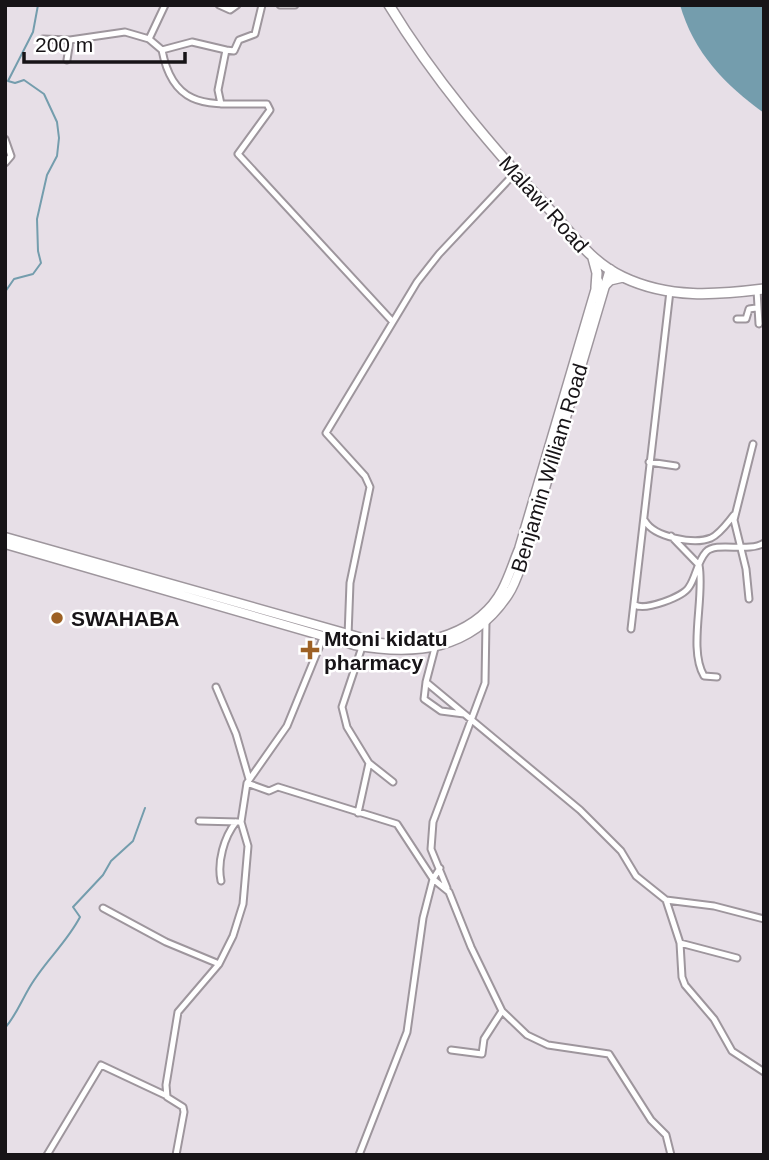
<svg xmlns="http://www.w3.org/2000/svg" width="769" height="1160" viewBox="0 0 769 1160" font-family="Arial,sans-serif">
<rect width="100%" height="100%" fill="#e7dfe7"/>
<path fill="#749dad" d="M680 5H764V113C725 85 694 53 680 5Z"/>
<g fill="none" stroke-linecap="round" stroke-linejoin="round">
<path stroke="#749dad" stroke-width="2" d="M5 292 14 279 33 274 41 263 38 251 37 219 47 175 57 156 59 138 57 122 44 94 24 80 15 83 8 81 33 32 38 5
M5 1028C16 1015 20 1004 28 990 42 964 66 944 80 917L73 907 103 875 111 861 133 841 145 808"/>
<defs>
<path id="minor" d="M219 5 230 10 237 5
M280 5H295
M43 39 70 40 125 32 149 39
M162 50 149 39 165 5
M226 50 192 42 162 50C174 114 215 103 267 104L270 110 238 154 392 321
M67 60 70 40
M221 104 218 90 226 50 234 51 239 40 255 34 262 5
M5 139 11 156 5 163
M757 290 759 324
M737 319H746L749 309 756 308
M649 462 676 466
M645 521C654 537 694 545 711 538 720 534 728 522 734 515
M671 536 699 565C705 597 688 649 704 676L717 677
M749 599 746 569 734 520 753 444
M635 605C645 611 683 597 689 587 696 577 697 562 706 552 716 541 748 553 764 543
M631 629 670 291
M348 636 350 583 370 487 365 476 326 433 417 282 439 254 515 173
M436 644 426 682 580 810 621 851 636 876 666 900 714 906 764 919
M426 682 424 699 441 711 464 714
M216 687 236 734 249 779
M369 763 393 782
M247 783 269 791 278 787 397 824 433 879 423 918 407 1032 359 1155
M358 813 369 763 347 727 342 707 362 647
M199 821 238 822
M440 868 433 879 449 892 471 947 502 1011 527 1035 548 1045 609 1054 651 1120 666 1135 671 1155
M221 881C217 862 224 837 236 822
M447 888 431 849 433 822 485 683 486 621
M666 900 680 943 682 977 685 985 714 1019 732 1051 764 1072
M103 908 166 942 219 964
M680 943 737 958
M451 1050 482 1054 484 1039 502 1011
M47 1155 101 1065 167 1096
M176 1155 184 1112 183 1107 167 1097 166 1085 178 1012 219 964 233 936 243 904 248 846 241 822 247 783 287 726 325 633"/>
<path id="secondary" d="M5 537 380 643C424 648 480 632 502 590 509 577 513 563 519 549L598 281
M5 544 354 645C415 656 471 651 508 595 517 582 521 564 527 549L610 269"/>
<path id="primary" d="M389 5C434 79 491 146 550 210 572 234 592 263 623 277 669 299 716 295 764 289
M593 258 597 273 596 287
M603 287 610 280 623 277"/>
</defs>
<use href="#minor" stroke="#9e969d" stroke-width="9"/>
<use href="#secondary" stroke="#9e969d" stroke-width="11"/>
<use href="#primary" stroke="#9e969d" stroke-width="12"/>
<use href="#minor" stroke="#fff" stroke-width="5"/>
<use href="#secondary" stroke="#fff" stroke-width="8"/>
<use href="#primary" stroke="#fff" stroke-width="9"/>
</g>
<g fill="#9d6024" stroke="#fff" stroke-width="2.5">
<circle cx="57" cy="618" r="7"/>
<path d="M306.5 639.5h7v7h7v7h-7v7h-7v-7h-7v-7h7z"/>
</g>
<g text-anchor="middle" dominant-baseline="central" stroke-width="5" stroke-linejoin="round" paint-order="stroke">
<g font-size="21" fill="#171417" stroke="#fff">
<text transform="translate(544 204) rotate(48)">Malawi Road</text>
<text transform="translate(549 468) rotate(-73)">Benjamin William Road</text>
</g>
<g font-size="21" font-weight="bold" fill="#171417" stroke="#fff" text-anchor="start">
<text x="71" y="618">SWAHABA</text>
<text x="324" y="638">Mtoni kidatu<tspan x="324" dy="24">pharmacy</tspan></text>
</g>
</g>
<rect width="769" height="1160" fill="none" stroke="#171417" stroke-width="14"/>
<path d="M24 52v10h161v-10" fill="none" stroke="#171417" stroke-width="3.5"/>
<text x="35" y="52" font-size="21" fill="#171417" stroke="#ffffff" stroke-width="5" paint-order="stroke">200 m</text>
</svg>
